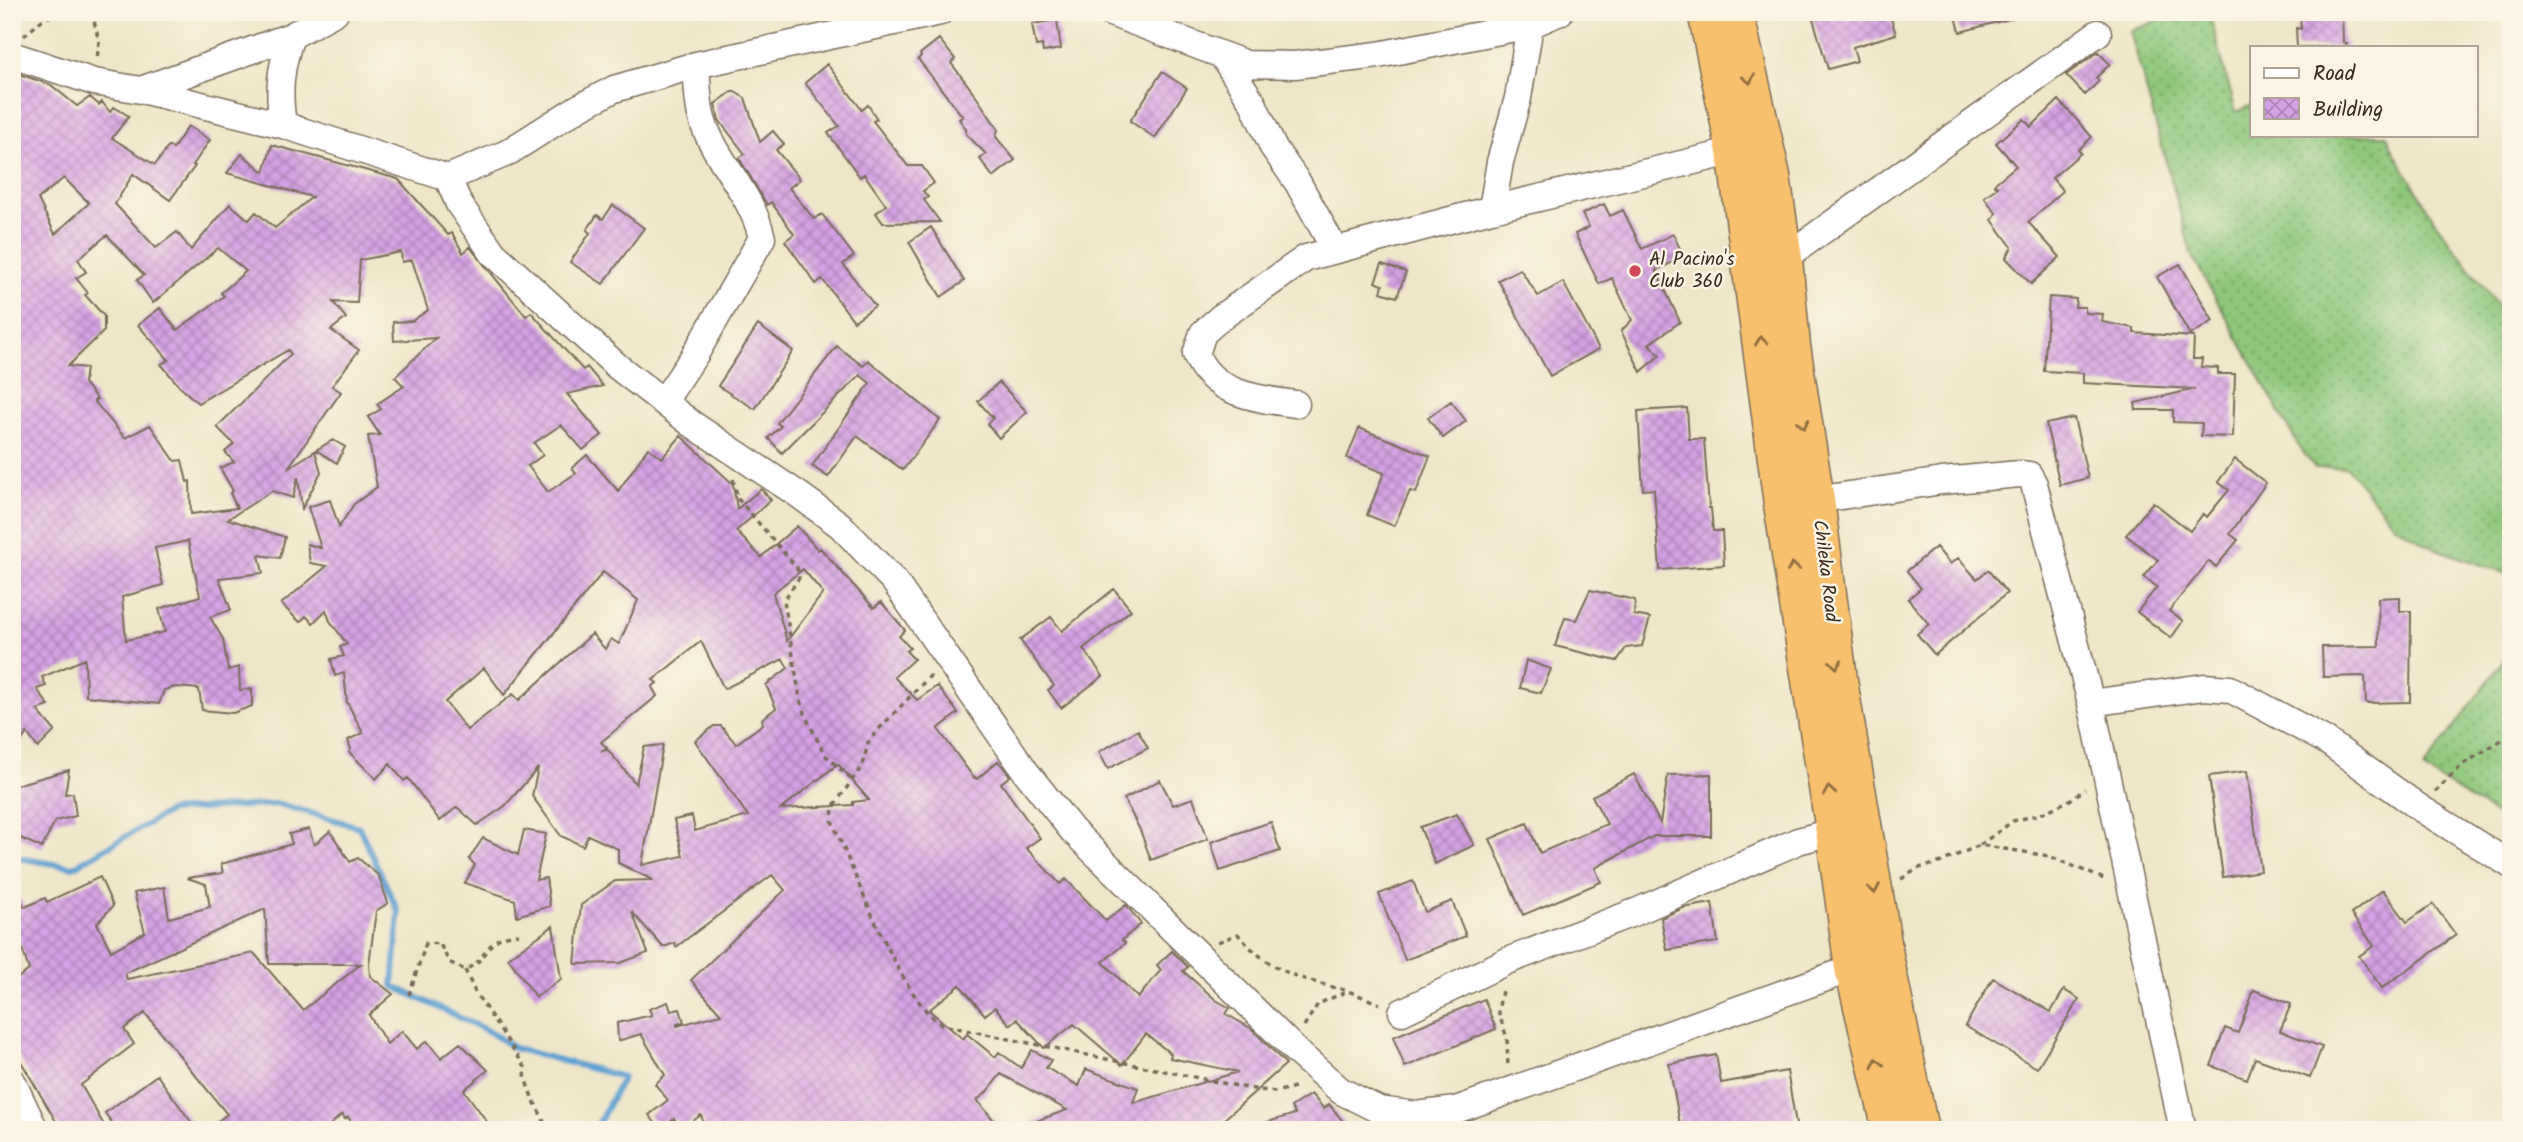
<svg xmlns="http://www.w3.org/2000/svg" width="2523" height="1142" viewBox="0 0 2523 1142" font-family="Kalam,sans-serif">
<defs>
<pattern id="grass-dots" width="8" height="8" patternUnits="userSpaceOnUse" patternTransform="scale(1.75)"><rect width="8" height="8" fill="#8dc77c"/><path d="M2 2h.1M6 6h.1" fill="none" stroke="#74a265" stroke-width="1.8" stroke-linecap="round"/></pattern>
<pattern id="building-cross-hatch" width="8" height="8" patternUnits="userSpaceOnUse" patternTransform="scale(1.75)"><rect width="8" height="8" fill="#d6a1e4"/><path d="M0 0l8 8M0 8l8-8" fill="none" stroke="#af83b8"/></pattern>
</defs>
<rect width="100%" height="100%" fill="#fcf5e5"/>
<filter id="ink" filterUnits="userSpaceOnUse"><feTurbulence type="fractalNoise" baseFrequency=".0143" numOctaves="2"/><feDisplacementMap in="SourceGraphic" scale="14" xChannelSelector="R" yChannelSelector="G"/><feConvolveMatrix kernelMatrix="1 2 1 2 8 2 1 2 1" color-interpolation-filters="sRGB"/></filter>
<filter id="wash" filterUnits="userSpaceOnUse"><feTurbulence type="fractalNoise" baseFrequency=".00686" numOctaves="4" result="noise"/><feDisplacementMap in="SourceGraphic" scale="28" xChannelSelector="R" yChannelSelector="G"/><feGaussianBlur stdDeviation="1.57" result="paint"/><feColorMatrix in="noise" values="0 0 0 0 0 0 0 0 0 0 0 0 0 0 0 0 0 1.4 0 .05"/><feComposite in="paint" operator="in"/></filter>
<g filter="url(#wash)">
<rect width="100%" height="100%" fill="#efe6c8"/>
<path fill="url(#grass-dots)" stroke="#64784d" stroke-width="2" d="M2183 12H2209L2236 112 2252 105V135H2388L2392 148 2436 223 2511 323V575L2436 549 2394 525 2347 467 2315 468 2298 445 2192 256 2130 31Z
M2511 650V824L2423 769Z"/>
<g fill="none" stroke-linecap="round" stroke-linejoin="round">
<path stroke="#61a2d4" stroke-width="6" d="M12 857 73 867 170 811 279 804 359 827 399 913 393 986 490 1032 514 1048 623 1077 595 1130"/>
</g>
<g id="blocks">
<path fill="url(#building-cross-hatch)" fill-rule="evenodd" d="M1811 12H1889L1896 34 1853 47 1857 61 1828 69Z
M1955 12H2012L2013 18 1960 32Z
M2300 12H2342L2343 42 2347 43 2346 47H2297L2296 28 2301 29Z
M1057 20 1061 49 1043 52 1042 45 1036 46 1032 24Z
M939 39 955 59 951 63 971 89 998 129 996 137 1015 160 993 177 980 159 986 154 966 134V129L959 119 963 117 918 59 921 56 920 54Z
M2098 52 2110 64 2096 78 2099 81 2085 95 2066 75Z
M827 64 862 110 868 105 877 119 873 121 908 166H922L934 183 923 191 928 197 924 200 940 222 883 223 876 213 886 205 864 174 860 177 828 133 839 126 805 83Z
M1162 72 1187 88 1155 138 1130 121Z
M19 74 51 85 77 106 90 97 99 105 102 102 110 112 114 107 129 116 112 138 155 165 169 146 173 149 188 126 210 140 193 165 195 166 170 200 133 174 115 204 156 248 177 232 191 250 230 204 249 220 256 212 275 228 312 197 227 173 242 154 264 172 272 145 398 179 448 235 452 233 463 253 470 247 526 316 531 312 583 370 587 367 603 386 567 394 602 435 583 450 561 425 534 443 543 455 528 466 548 492 576 473 572 468 587 455 618 491 648 448 662 458 681 436 733 484 737 509 761 489 771 500 736 531 761 557 797 526 818 550 820 548 874 608 881 602 905 630 899 636 910 648 906 651 914 659 894 677 917 700 937 686 958 713 938 729 974 778 975 777 977 779 998 761 1005 769 1010 776 1001 783 1040 838 1026 848 1060 884 1066 879 1106 921 1126 905 1141 924 1122 940 1125 943 1103 962 1138 998 1161 970 1157 965 1172 951 1188 967 1183 971 1216 1000 1230 1008 1226 1014 1252 1029 1286 1064 1212 1130H1020L1019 1127 1067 1110 1001 1074 985 1094 977 1100 1002 1130H706L701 1115 682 1129 674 1119 661 1130 649 1115 668 1100 655 1084 665 1075 641 1034 618 1041 617 1023 652 1015 649 1009 668 1002 671 1011 680 1009 684 1022 677 1024V1026L721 1014 691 980 785 890 772 875 676 947 675 943 663 947 632 912 648 953 620 963 575 964 581 905 615 881 653 880 618 863V849L588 835 583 846 561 836 532 796 538 768 505 806 477 825 457 807 440 821 408 778 404 781 390 764 376 779 349 752 351 749 348 740 363 733 347 702 344 673 335 676 331 659 344 656 340 647 347 644 330 621 326 610 313 623 306 616 300 622 281 604 327 566 310 563 307 544 321 548 308 507 330 500 339 527 354 504 377 487 368 436 380 435 368 417 381 409 377 404 404 386 395 377 436 338 394 341 393 322 412 321 428 310 412 260 402 262 401 252 360 260 357 303 333 302 346 318 331 330 359 350 332 386 341 392 288 468 315 451 321 472 302 509 298 477 293 498 272 491 228 519 285 537 280 558 259 555 263 573 219 578 231 610 210 617 223 639 228 670 239 667 240 690 252 689V706L233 713 202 710 199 689 176 687 164 690 159 704 86 696 85 659 42 677 46 686 37 689 49 706 37 710 55 731 38 748 27 733 12 754V92ZM64 178 89 203 55 234 38 199ZM107 235 144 275 137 280 153 303 218 248 246 271 221 293 224 296 177 330 160 308 138 325 169 360 161 364 179 386 198 403 288 350 291 354 217 427 234 444 225 452 234 462 220 468 233 491 230 493 237 508 191 514 190 481 187 482 182 460 175 461 150 425 125 438 94 401 97 399 84 383 86 368 68 366 104 331V316L85 295 88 293 76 278 86 272 78 259ZM188 541 200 596 159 609 165 632 126 640 122 597 163 585 155 548ZM803 569 823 593 787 641 773 593ZM603 572 638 600 619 644 611 639 605 649 592 634 519 700 513 694 467 730 445 702 484 668 504 695ZM701 641 724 689 783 659 788 668 766 685 776 708 762 719 763 724 736 744 721 726H714L695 741 748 816 695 831 692 816 674 820 683 856 642 865 663 745 644 747 636 784 608 750 601 751 607 748 601 742 657 696 652 687 657 683 653 680ZM838 764 869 800 853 802V805L781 809ZM960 985 985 1015 995 1007 1010 1025 1017 1019 1044 1048 1074 1024 1122 1065 1146 1034 1171 1054 1170 1058 1238 1072 1133 1103 1138 1088 1086 1069 1079 1086 1046 1068 1051 1060 1032 1050 1021 1068 999 1052 995 1057 967 1034 963 1039 929 1010Z
M733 91 745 98 760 142 773 131 784 144 776 150 800 179 789 188 814 219 822 214 854 256 843 264 875 306 854 321 822 279 816 284 785 241 794 234 771 202 767 205 739 158 745 154 719 120 715 104Z
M2059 100 2092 137 2078 150 2081 153 2052 178 2063 191 2028 222 2060 257 2031 284 2006 258 2012 247 1992 220 1996 213 1984 197 1998 187 1994 184 2016 166 1996 143 2024 119 2031 127Z
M1604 204 1610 216 1623 210 1642 249 1673 234 1684 257 1656 270 1680 322 1649 344 1660 355 1641 372 1621 331 1632 320 1612 278 1599 284 1575 234 1589 227 1582 214Z
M613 205 644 228 603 284 570 262 590 233 587 230 597 215 603 219Z
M931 227 964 281 941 297 909 242Z
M1382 264 1406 272 1397 297 1381 292 1383 285 1375 282Z
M2180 264 2213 321 2190 335 2157 277Z
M1520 269 1538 296 1563 282 1599 349 1550 376 1498 280Z
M2049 297 2076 299 2075 307H2085V313L2103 314 2102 322 2134 328V333L2194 337 2193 359H2202L2201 367 2218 368V374H2235L2233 437 2201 436 2202 423 2173 422V410H2136L2135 403 2195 389 2083 383V373L2044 371Z
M758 325 793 351 755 409 718 386Z
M837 346 863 366 868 360 940 420 903 470 857 436 828 477 812 466 870 383 860 375 782 453 768 438 781 426 777 423Z
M999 382 1027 412 999 438 987 424 993 418 978 401Z
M1451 401 1466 421 1443 438 1428 418Z
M1687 408 1689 439H1704L1709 508H1711L1713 531H1722L1724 565 1660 570 1654 489 1643 490 1638 411Z
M2074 418 2088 478 2060 485 2046 424Z
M1359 428 1430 456 1416 493 1410 491 1394 526 1367 515 1384 473 1347 458Z
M333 440 345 447 337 463 316 450Z
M2235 459 2266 483 2230 534 2238 540 2216 567 2209 561 2169 611 2183 621 2171 638 2137 612 2157 587 2144 577 2158 560 2126 535 2153 502 2190 531 2203 514 2207 517 2229 490 2218 482Z
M1936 547 1950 564 1958 558 1977 579 1988 570 2007 593 1935 655 1917 634 1929 624 1908 599 1921 588 1907 571Z
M1114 589 1131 610 1083 649 1103 676 1061 708 1048 690 1054 686 1020 640 1051 617 1062 631Z
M1590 590 1635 600 1634 615 1650 618 1642 646 1626 648 1617 661 1555 646 1565 618 1576 620Z
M2400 597V611H2411L2410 702 2366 703 2365 676 2323 677 2322 647 2379 646 2378 598Z
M1526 660 1551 669 1541 693 1520 688Z
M1138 730 1148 748 1108 769 1099 752Z
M69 770 65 794 73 793 76 816 55 821 42 848 12 834V786Z
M2247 771 2261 871 2223 877 2209 776Z
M1634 774 1660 823 1668 775 1711 774V836H1654L1595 868 1601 882 1523 915 1490 839 1527 823 1540 853 1607 824 1592 796Z
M1160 780 1173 805 1193 798 1208 839 1151 860 1140 830 1124 799Z
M1457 814 1474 845 1435 864 1420 827Z
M1271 822 1280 851 1220 871 1211 842Z
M309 829 314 845 330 831 350 862 358 858 379 876 388 903 376 911 369 964 370 976 393 994 369 1015 387 1044 402 1031 417 1049 427 1041 441 1058 460 1043 488 1070 464 1090 493 1130H357L348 1117 345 1119 342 1114 325 1130H206L227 1114 145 1013 124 1029 134 1044 81 1085 104 1125 95 1130H61L12 1046V982L29 970 12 917V888L25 907 45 898 47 902 100 877 113 906 97 923 111 951 145 932 134 893 164 887 169 918 210 907 206 884 187 878 223 873 221 864 292 844 289 834ZM265 909 269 964H361L303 1010 254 953 127 979 125 973Z
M524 830 546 834 536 880 546 878 550 906 517 916 515 900 465 883 475 865 469 859 483 838 518 855Z
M1413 881 1425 912 1452 901 1466 936 1405 960 1379 894Z
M2383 890 2407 922 2433 904 2456 935 2382 988 2359 956 2374 946 2351 914Z
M1712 903 1718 942 1667 950 1661 918 1683 908Z
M553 926 561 979 536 997 508 958Z
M1993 978 2051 1012 2064 990 2079 999 2037 1068 1965 1026Z
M2254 990 2291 1004 2280 1031 2322 1047 2310 1078 2255 1058 2247 1079 2211 1066 2225 1028 2238 1033Z
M1484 999 1496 1029 1405 1067 1393 1037Z
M1716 1055 1721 1083 1787 1071 1797 1130H1681L1669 1064Z
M157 1075 197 1130H117L105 1113Z
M1311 1094 1324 1109 1329 1104 1350 1130H1259L1258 1125 1295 1114 1291 1107Z"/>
</g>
</g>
<g filter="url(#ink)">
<use href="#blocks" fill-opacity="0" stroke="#7a6c5a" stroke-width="2"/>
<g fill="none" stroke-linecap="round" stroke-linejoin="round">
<defs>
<path id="minor" d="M1108 12 1246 64 1295 65 1378 55 1530 25 1560 12
M12 55 94 82 141 90 283 125 448 178 507 153 578 108 614 89 696 65 940 12
M1222 55 1253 103 1273 147 1298 183 1335 250
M141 90 291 36 335 12
M283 125C278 91 280 69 291 36
M448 178 459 204 493 253 618 367 692 424 799 495 840 525 894 581 1026 772 1072 830 1297 1052 1341 1091 1379 1110 1416 1115 1456 1110 1854 968
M1492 209 1500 162 1518 98 1530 25
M1783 259 2098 33
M664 401 696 353 762 238C753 197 722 168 706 130 697 110 698 87 696 65
M1296 404C1258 399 1211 394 1196 354L1203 333 1220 318 1306 258 1492 209 1736 151
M1815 500 1942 481 2020 474 2029 475 2034 484 2091 703 2183 1130
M2091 703 2204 687 2230 689 2325 740 2420 808 2511 865
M1402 1012 1507 961 1638 911 1798 841 1835 831
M12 1081 35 1130"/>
<path id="trunk" d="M1707 12 1736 151 1783 504 1835 831 1854 968 1892 1130
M1734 12 1771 176 1783 259 1791 346 1815 500 1839 687 1885 961 1919 1130"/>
</defs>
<use href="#minor" stroke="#7a6c5a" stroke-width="29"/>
<use href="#trunk" stroke="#7a6c5a" stroke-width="41"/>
<path stroke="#7a6c5a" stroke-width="3.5" stroke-dasharray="5 5" stroke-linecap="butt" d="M92 12 99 42 97 59
M24 36 42 20 59 12
M733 479 738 499 797 568 799 578 784 600 800 699 807 719 825 755 853 781
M931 675 876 732 868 743 863 765 833 807 832 821C853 868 902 1001 942 1025L1247 1088 1275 1092 1299 1086
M2435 792 2462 765 2511 734
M1980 845 2013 821 2041 814 2070 800 2085 789
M1901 879 1919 868 1939 863 1980 845 2049 856 2104 879
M1218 942 1238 934C1270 973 1302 979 1348 991
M465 970 475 992 525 1067C524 1090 540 1108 547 1130
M1502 991 1498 1011 1507 1038 1508 1069
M409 995 426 943 440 944 449 962 465 970C486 959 479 956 493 943 500 936 511 935 519 934
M1304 1026 1318 1004 1348 991 1380 1004"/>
<use href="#minor" stroke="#fff" stroke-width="26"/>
<use href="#trunk" stroke="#f7c06c" stroke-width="38"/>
</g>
<defs><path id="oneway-chevron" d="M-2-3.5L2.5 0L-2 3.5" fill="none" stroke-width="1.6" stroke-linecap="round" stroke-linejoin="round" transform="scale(1.75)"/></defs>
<g stroke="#906e41">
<use href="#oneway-chevron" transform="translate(1749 79) rotate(78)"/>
<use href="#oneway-chevron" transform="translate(1761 341) rotate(-98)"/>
<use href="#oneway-chevron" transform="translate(1803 424) rotate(81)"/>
<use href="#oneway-chevron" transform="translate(1793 567) rotate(-99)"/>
<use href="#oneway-chevron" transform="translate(1836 664) rotate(83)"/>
<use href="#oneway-chevron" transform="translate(1829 791) rotate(-99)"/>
<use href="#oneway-chevron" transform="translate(1874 889) rotate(80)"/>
<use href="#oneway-chevron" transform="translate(1877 1063) rotate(-103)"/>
</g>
</g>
<circle fill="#d1495b" stroke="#fcf5e5" stroke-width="2.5" cx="1635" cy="271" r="7"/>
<g text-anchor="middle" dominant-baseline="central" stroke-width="5" stroke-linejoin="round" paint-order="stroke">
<g font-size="19" fill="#3b2a1e" stroke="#fcf5e5" text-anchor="start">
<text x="1649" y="260">Al Pacino's<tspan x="1649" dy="22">Club 360</tspan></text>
</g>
<g font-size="19" fill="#3b2a1e" stroke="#fcf5e5">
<text transform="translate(1825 571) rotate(83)">Chileka Road</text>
</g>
</g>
<rect width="2523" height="1142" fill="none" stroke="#fcf5e5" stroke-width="42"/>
<rect x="2250" y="46" width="228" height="91" fill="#fcf5e5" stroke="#afa495" stroke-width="2"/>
<rect x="2264" y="68" width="35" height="10" fill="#ffffff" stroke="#afa495" stroke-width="2"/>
<text x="2313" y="80" font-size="21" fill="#3b2a1e">Road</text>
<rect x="2264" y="98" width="35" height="21" fill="url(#building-cross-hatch)" stroke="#afa495" stroke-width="2"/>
<text x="2313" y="116" font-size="21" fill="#3b2a1e">Building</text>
</svg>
